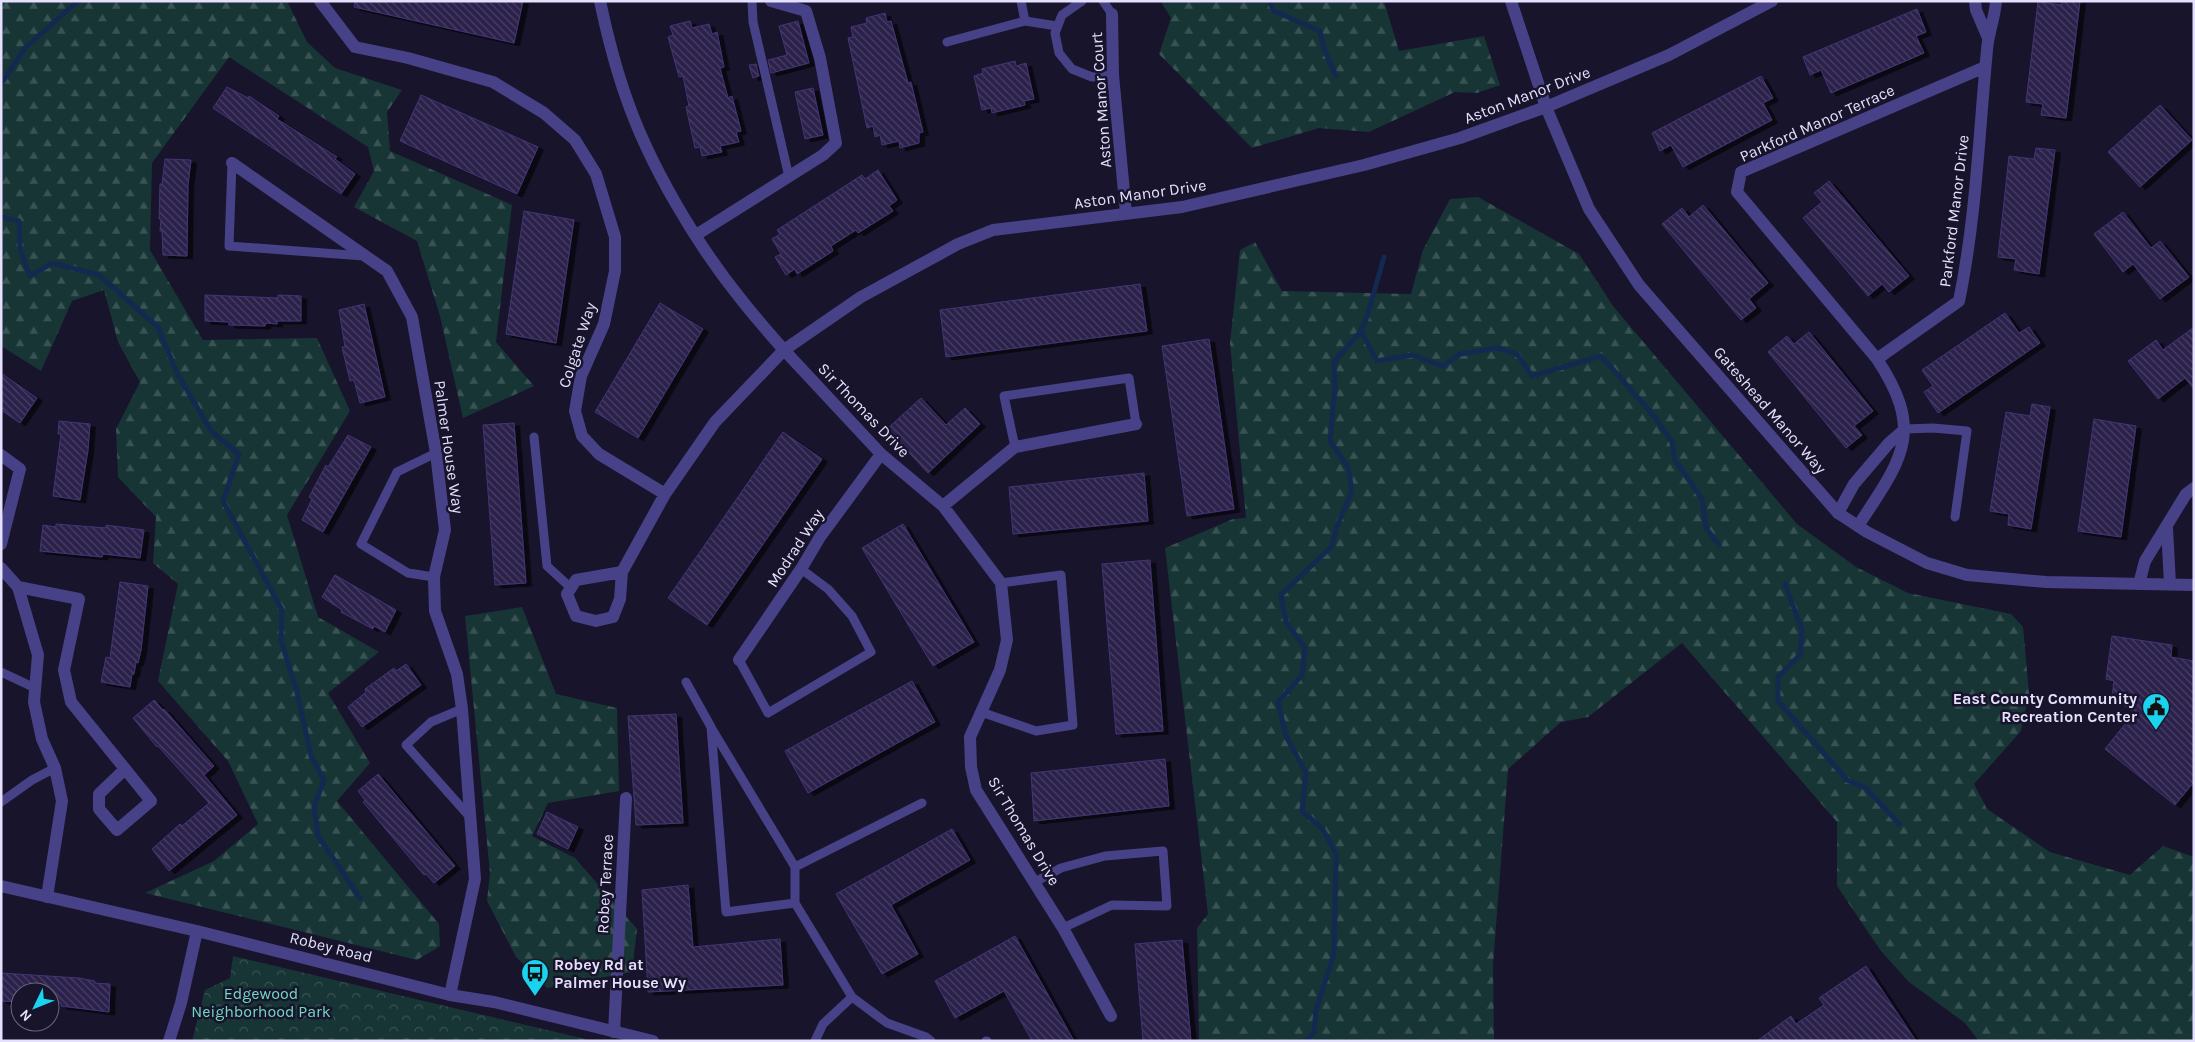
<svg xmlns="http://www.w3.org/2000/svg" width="2195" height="1042" viewBox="0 0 2195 1042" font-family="Karla,sans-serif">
<defs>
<pattern id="forest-firs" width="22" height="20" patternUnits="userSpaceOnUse" patternTransform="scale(1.25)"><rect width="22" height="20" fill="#173535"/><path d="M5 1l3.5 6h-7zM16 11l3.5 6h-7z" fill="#395253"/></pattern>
<pattern id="park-crowns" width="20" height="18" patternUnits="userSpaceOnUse" patternTransform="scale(1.25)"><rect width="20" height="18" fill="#173535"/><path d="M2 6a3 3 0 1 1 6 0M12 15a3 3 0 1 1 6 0" fill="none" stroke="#395253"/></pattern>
<pattern id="building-back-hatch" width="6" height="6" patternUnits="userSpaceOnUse" patternTransform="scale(1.25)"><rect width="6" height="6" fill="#2b214b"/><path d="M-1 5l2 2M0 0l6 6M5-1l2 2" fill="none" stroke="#4a4166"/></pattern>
<filter id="shadow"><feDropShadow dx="5.5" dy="3" stdDeviation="0" flood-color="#0009"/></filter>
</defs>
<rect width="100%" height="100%" fill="#18142b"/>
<path fill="url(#forest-firs)" d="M1 1H287L307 42 335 68 402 90 387 112 390 151 512 205 496 342 534 386 463 418 440 316 417 241 354 207 374 171 368 147 229 57 152 163 150 250 203 340 317 338 350 411 287 515 318 617 379 652 328 693 370 763 337 801 439 924 440 946 417 960 145 893 214 861 258 824 228 761 158 681 178 584 153 563 156 517 118 477 116 429 140 382 118 342 104 290 72 301 41 371 1 346Z
M1161 1H1384L1399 51 1484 36 1500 85 1477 93 1455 92 1369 132 1319 128 1252 148 1159 54 1171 18Z
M1478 197 1579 254 1613 306 1797 524 1856 567 1908 593 2011 614 2023 627 2029 693 2021 731 1974 784 1987 809 2050 852 2130 875 2163 846 2194 857V1041H1979L1965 1023 1909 982 1881 951 1837 886V822L1682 643 1588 717 1561 722 1508 769 1493 965 1494 1041H1199L1197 928 1208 914 1165 548 1233 519 1246 518 1230 343 1240 250 1255 242 1282 291 1411 294 1423 250 1450 199Z
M522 607 556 694 617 708 619 791 548 803 532 836 575 858 637 929 632 972 547 988 516 957 487 901 490 873 465 616Z"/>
<path fill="url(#park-crowns)" d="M233 956 594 1041H192L205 990 230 978Z"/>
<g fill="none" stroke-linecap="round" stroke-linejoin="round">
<path stroke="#14294f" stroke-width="5" d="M1269 1 1274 11 1320 31 1324 49 1336 76
M1 84 25 48 78 1
M1 217 19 221 20 249 30 276 52 263 99 275 158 327 177 373 211 431 239 454 223 501 282 610 281 640 297 692 311 756 324 780 314 807 318 836 360 898
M1361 331 1377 361 1412 355 1443 366 1460 354 1497 348 1517 354 1532 376 1601 356 1654 416 1672 442 1675 460 1702 499 1706 528 1719 545
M1785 584 1802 630 1800 655 1778 677V701L1847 780 1866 788 1899 824
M1306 1041 1314 1032 1316 1010 1334 954 1336 853 1322 828 1302 811 1306 773 1286 736 1278 702 1302 675 1305 648 1286 622 1281 595 1332 546 1337 526 1352 491 1348 467 1330 441 1335 388 1334 362 1361 331 1367 317 1384 257"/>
</g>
<path fill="url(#building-back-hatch)" stroke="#433575" filter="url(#shadow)" d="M355 1H523L514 43 354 7Z
M2062 1H2080L2066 118 2041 115 2043 104 2026 102 2038 2 2062 5Z
M1917 9 1926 32 1916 36 1924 53 1831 93 1821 70 1810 75 1803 57Z
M885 13 887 22 891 21 908 83 911 82 923 132 919 133V143L900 148 899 141 882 145 880 135 875 137 873 126 867 128 848 38 853 37 851 27 867 23 866 18Z
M690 21 692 28 709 24 712 34 717 32 724 67 720 68 728 98 732 96 741 131 736 132 739 142 720 146 722 152 702 156 700 147 695 148 686 107 689 106 683 76 679 77 668 37 673 35 670 26Z
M798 21 809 63 771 73 768 60 787 55 779 26Z
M1015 61 1016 66 1026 63 1034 99 1024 101 1025 105 992 113 991 108 982 110 974 76 983 73 982 69Z
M756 64 759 76 753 78 749 65Z
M1761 76 1773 98 1763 103 1772 120 1683 167 1671 145 1660 151 1652 133Z
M227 87 248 98 249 96 279 116 277 119 337 157 335 159 355 174 341 194 213 108Z
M813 88 823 135 805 139 795 92Z
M421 95 538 147 517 194 400 141Z
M2160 105 2192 140 2140 187 2108 152Z
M2036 148 2055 150 2039 274 2014 270 2016 259 1998 257 2009 156 2034 159Z
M165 159 191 160 188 185 187 256 163 255 162 231H160L161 219H159L160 184H162Z
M878 170 897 200 889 206 893 211 858 233 856 230 831 246 833 251 797 274 795 269 786 275 775 257 781 254 772 239 780 234 777 230 862 175 865 179Z
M1829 181 1909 276 1889 292 1882 284 1868 296 1803 218 1822 202 1814 193Z
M1703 205 1768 283 1749 299 1756 308 1741 320 1662 224 1682 208 1689 217Z
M524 211 574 220 556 343 506 334Z
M2123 212 2151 248 2160 241 2189 277 2160 299 2133 264 2123 272 2094 234Z
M1140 284 1147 331 946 357 940 310Z
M205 295 278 298V295L301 296V321H277V324L266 323 265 326 229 325V322L205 321Z
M660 303 703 329 638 438 595 412Z
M364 304 385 397 360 403 354 380 350 381 342 347H345L339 310Z
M2005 313 2019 333 2029 327 2040 343 1938 413 1924 392 1933 386 1922 370Z
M2194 327V389L2185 378 2158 399 2128 361 2156 340 2163 350Z
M1809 332 1873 411 1854 426 1862 435 1846 448 1768 352 1787 336 1794 344Z
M1209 339 1234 509 1187 516 1162 346Z
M1 373 37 398 20 423 1 410Z
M921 398 946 425 965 408 980 424 928 473 887 429Z
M2032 404 2050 407 2031 529 2008 525 2009 514 1990 511 2006 412 2030 416Z
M2094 419 2136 426 2121 537 2078 531Z
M59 421 90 424 88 450 80 500 53 496 61 434H58Z
M514 423 526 583 495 585 483 425Z
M783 432 822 459 707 625 668 598Z
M348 435 371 447 323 532 302 520 312 499 309 497 326 465 328 467Z
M1144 473 1148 521 1013 534 1009 487Z
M56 524 106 528V525L144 530 140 558 103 554 102 557 40 551 43 525 56 527Z
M903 524 974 642 933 666 862 548Z
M1150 560 1163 731 1116 734 1102 564Z
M335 575 396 610 385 632 374 626 373 629 341 612 342 610 322 597Z
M120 582 148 586 141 650 138 663 136 662 134 674H132L130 687 101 682 106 657 110 658Z
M2112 636 2172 645 2171 657 2194 661V782L2175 805 2105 749 2134 713 2112 696 2114 681 2106 679Z
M406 664 421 685 362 727 348 707 366 692 365 689 394 668 396 671Z
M912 681 935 722 808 793 785 751Z
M154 700 163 710 164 709 214 766 204 775 237 815 169 871 152 849 180 824 182 826 209 803 158 746 157 747 133 718Z
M676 714 683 823 636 825 628 716Z
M1165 759 1169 806 1034 821 1031 773Z
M378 774 455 866 434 883 426 874 424 875 363 802 365 800 358 791Z
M547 812 578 827 568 849 537 834Z
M952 829 970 860 891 905 918 954 882 974 836 894Z
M688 885 693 947 780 939 783 985 648 992 642 890Z
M1015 936 1074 1041H1032L1004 991 955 1018 935 981Z
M1182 940 1191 1041H1143L1135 944Z
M1866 966 1916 1041H1757L1791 1016 1796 1024 1824 1005 1819 998Z
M1 973 79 978 95 981 94 983 110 984 109 1012 61 1006V1003L50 1002V992H20V1002L1 1001Z"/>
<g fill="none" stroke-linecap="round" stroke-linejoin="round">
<path stroke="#474287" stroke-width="9" d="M752 1 753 22 789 177
M1021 1 1025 21
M1082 1 1062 15 1055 33 1059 53 1072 69 1092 77 1113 75
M1103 1 1112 14
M947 42 1025 21 1057 26
M232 163 229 246 364 256
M1905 429 1933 428 1967 431 1955 517
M534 437 547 566 571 588
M1015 447 1004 396 1129 378 1136 424
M434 577 408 573 361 544 397 472 436 453
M739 660 768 713 871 652 852 616 828 589 801 569
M1 672 35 688
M686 682 711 727 726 912 795 903 852 997 887 1023 926 1037 931 1041
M462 709 431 722 406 745 469 816
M981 712 1036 731 1073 725 1061 575 1001 583
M712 729 795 867V903
M1 802 32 780 55 768
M795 867 922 803
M1035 882 1061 868 1105 856 1163 851 1167 906 1112 905 1063 928
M815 1041 823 1024 852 997
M986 1041H987"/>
<path stroke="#474287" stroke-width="12" d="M320 1 355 47 408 58 493 82 544 113 575 140 596 174 615 237V271L604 324 581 376 575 411 582 436 599 454 665 494
M1511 1 1546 107
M1975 1 1976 10 1988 38
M1112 14 1113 75 1126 213
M232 163 387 271 412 317 436 453 445 530 434 577 435 611 457 674 462 709 475 879 450 995
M696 235 823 155 836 143 820 58 806 11 771 1
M1877 359 1959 301C1976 219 1979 134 1987 50 1988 33 1995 18 1996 1
M1 455 20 469 1 544
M943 506 1015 447 1136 424
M1838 513 1854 484 1889 443 1905 429
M1858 526C1901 460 1926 433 1877 359L1737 192 1741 172 1985 67
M2167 528 2170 584
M1 568 18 587 38 655 34 702 42 739 55 768 62 801 47 897
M622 572 620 599 613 617 596 621 576 616 567 594 576 580 622 572 665 494 715 422 784 350 881 454 943 506 1001 583 1007 640 1000 670 970 737 971 767 976 790 1063 928 1111 1016
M2139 584 2145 561 2186 494 2194 488
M18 587 79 599 64 670 71 702 151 801 117 830 99 809V794L125 769
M739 660 801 569 820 537 881 454
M614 1032 626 798"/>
<path stroke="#474287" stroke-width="12" d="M600 1C607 34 615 66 626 97 649 164 695 242 740 298 754 316 769 333 784 350L861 297 958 244 993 230 1182 207 1364 165 1460 138 1546 107 1669 55 1772 1
M1546 107 1589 209 1639 285 1838 513 1867 532 1927 563 1967 575 2046 582 2194 585
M1 886 197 931 450 995 494 1002 653 1041
M169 1041 181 1003 197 931"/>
</g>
<defs>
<symbol id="civic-pin" viewBox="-11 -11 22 30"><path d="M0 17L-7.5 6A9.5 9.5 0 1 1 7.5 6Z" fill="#1ad3ee" stroke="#18142b"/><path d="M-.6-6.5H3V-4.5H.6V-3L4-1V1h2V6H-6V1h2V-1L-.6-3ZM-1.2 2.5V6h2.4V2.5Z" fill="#111"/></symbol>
<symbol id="bus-pin" viewBox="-11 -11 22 30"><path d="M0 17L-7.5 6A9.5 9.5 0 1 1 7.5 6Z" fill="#1ad3ee" stroke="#18142b"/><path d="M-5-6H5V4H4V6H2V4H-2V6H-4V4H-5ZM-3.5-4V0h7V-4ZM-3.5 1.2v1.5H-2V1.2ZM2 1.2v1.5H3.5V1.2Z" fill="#111"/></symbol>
</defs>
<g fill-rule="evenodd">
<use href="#civic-pin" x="2140" y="691" width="32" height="43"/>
<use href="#bus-pin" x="519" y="957" width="32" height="43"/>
</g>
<g text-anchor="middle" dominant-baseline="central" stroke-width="5" stroke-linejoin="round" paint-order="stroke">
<g font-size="16" fill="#e4e0fd" stroke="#18142b">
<text transform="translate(1527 95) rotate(-21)">Aston Manor Drive</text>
<text transform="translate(1101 100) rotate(-94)">Aston Manor Court</text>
<text transform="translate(1817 123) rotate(-24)">Parkford Manor Terrace</text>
<text transform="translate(1140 194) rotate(-8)">Aston Manor Drive</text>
<text transform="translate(1954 211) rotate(-83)">Parkford Manor Drive</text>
<text transform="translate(577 345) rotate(-72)">Colgate Way</text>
<text transform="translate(864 410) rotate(46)">Sir Thomas Drive</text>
<text transform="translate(1770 410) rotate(49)">Gateshead Manor Way</text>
<text transform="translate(449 447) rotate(82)">Palmer House Way</text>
<text transform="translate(795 548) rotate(-57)">Modrad Way</text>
<text transform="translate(1024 831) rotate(59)">Sir Thomas Drive</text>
<text transform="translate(605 884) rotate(-87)">Robey Terrace</text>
<text transform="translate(331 947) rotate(14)">Robey Road</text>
</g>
<g font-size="16" font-weight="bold" fill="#e4e0fd" stroke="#18142b" text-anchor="end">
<text x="2137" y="698">East County Community<tspan x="2137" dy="18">Recreation Center</tspan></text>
<text x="554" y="964" text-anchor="start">Robey Rd at<tspan x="554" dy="18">Palmer House Wy</tspan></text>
</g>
<g font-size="16" fill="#6fd9c2" stroke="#18142b">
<text x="261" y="993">Edgewood<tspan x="261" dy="18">Neighborhood Park</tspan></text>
</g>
</g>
<rect width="2195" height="1042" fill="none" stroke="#e4e0fd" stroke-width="5"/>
<g transform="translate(35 1007) rotate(227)"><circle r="24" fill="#18142b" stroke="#6a667f"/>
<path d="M0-4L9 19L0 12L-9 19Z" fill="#1ad3ee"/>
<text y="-8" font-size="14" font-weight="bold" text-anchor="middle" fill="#e4e0fd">N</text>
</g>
</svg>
